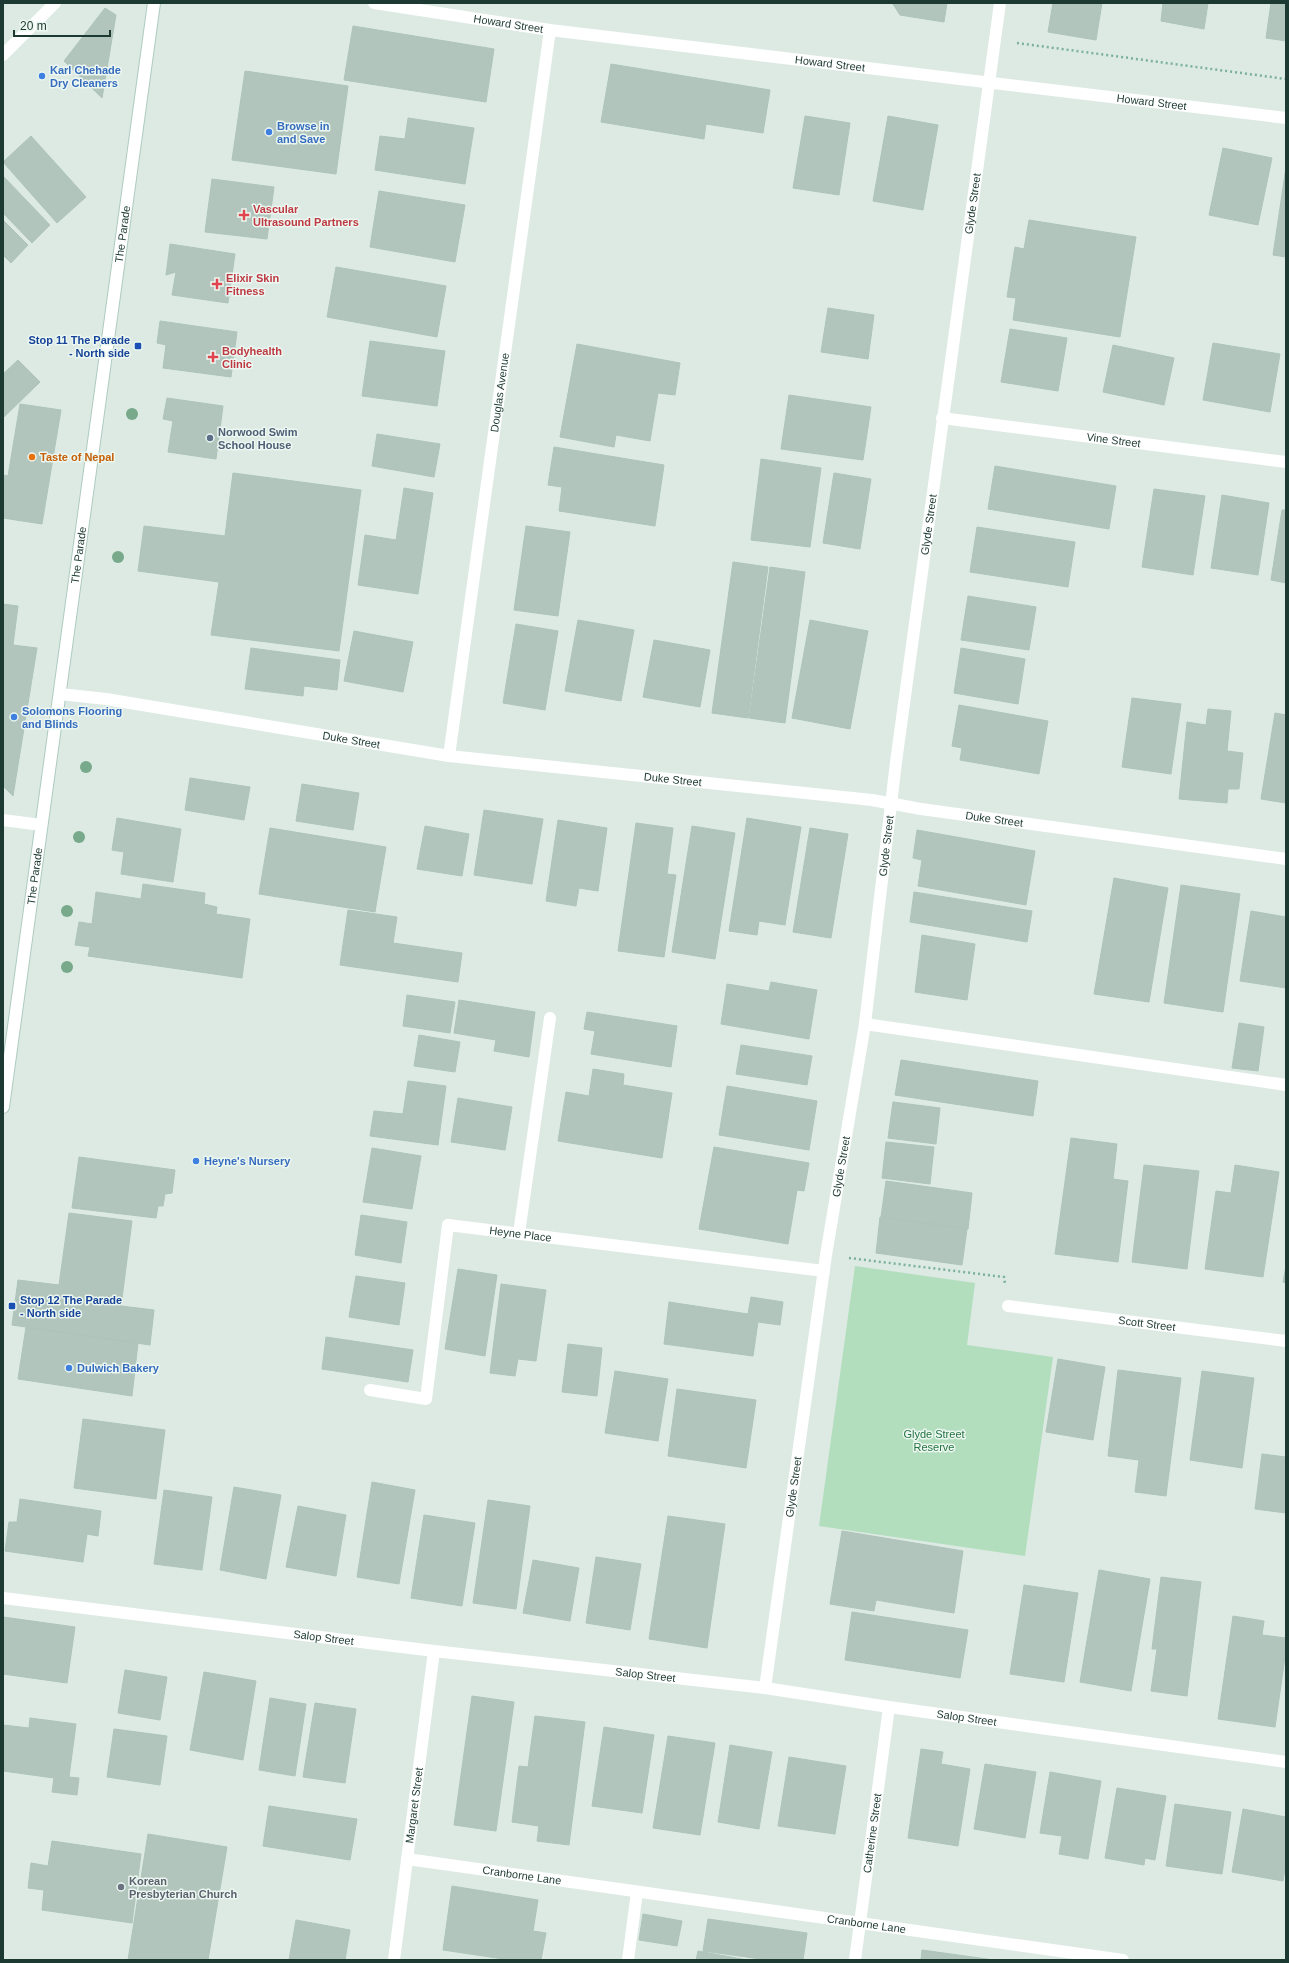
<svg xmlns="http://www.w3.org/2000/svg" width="1289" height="1963" viewBox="0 0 1289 1963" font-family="Arial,sans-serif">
<rect width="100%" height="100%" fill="#dceae3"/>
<path fill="#b2debd" d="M855 1266 975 1283 967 1345 1053 1357 1025 1556 819 1526Z"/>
<path fill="#b1c5bc" stroke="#aec4ba" d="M889 3H947L944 22 900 15 893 4Z
M1053 3H1102L1096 40 1048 32Z
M1163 3H1208L1204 29 1161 21Z
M1271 3H1286V41L1266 38Z
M105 8 116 15 102 98 64 61Z
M353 26 494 49 486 102 344 80Z
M611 64 770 90 763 133 706 124 704 139 601 122Z
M245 71 348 86 336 174 232 160Z
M805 116 850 123 839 195 793 188Z
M888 116 938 125 923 210 873 201Z
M408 118 474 128 465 184 375 170 380 136 405 139Z
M31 136 86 197 57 223 3 162Z
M1223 148 1272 158 1258 225 1209 215Z
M1286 167V257L1273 255Z
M3 176 50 225 32 243 3 213Z
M212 179 274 187 267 239 205 232Z
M379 191 465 205 455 262 370 247Z
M3 220 28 245 11 263 3 255Z
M1029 220 1136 237 1120 337 1013 320 1016 298 1007 297 1015 247 1024 249Z
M170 244 235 254 228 303 172 295 176 272 166 275Z
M336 267 446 286 437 337 327 317Z
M828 308 874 315 868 359 821 352Z
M160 321 237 332 231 377 163 368 166 345 157 343Z
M1010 329 1067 338 1058 391 1001 382Z
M370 341 445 351 437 406 362 396Z
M1213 343 1280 354 1270 412 1203 400Z
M577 344 680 363 675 395 658 393 650 441 616 435 614 447 560 437Z
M1113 345 1174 358 1164 405 1103 392Z
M18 360 40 382 3 418V374Z
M789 395 871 407 863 460 781 449Z
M167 398 223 406 216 459 168 452 173 421 163 419Z
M20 404 61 410 42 524 3 518V475L8 476Z
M377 434 440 444 434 477 372 466Z
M554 447 664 465 655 526 559 511 562 487 548 485Z
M761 459 821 468 810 547 751 540Z
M995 466 1116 486 1109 529 988 509Z
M233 473 361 490 339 651 211 635 219 582 138 571 144 526 225 536Z
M834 473 871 479 860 549 823 543Z
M404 488 433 493 418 594 358 585 365 535 396 540Z
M1154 489 1205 496 1193 575 1142 567Z
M1222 495 1269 503 1258 575 1211 568Z
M1282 510H1286V583L1271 580Z
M526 526 570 532 558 616 514 610Z
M977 527 1075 542 1068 587 970 572Z
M733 562 768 567 748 718 712 713Z
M770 567 805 572 785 723 749 718Z
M968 596 1036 607 1029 650 961 640Z
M3 604 18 606 13 645 37 648 13 796 3 786Z
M578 620 634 630 621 701 565 691Z
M810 620 868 631 850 729 792 718Z
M516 624 558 631 545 710 503 703Z
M354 631 413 642 403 692 344 681Z
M654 640 710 650 700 707 643 697Z
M251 648 340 660 337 690 304 686 303 696 245 689Z
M961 648 1025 659 1018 704 954 693Z
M1132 698 1181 704 1171 774 1122 767Z
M959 705 1048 721 1039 774 960 760 962 748 952 746Z
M1208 709 1231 711 1227 751 1243 753 1239 789H1228L1227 803 1179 799 1187 722 1206 725Z
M1275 713 1286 715V803L1261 799Z
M190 778 250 787 244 820 185 810Z
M302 784 359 793 353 830 296 821Z
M484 810 543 819 532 884 474 875Z
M117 818 181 829 173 882 121 874 124 852 112 850Z
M747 818 801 827 785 925 759 921 757 935 729 931Z
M558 820 607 828 598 891 579 888 576 906 546 901Z
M636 823 673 828 667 874 676 875 664 957 618 951Z
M425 826 469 834 462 876 417 869Z
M692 826 735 833 715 959 672 952Z
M270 828 386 847 375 912 259 894Z
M810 828 848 834 831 938 793 932Z
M917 830 1035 851 1026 905 918 886 922 860 913 858Z
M1114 878 1168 888 1149 1002 1094 994Z
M143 884 205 893 204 904 217 907 216 914 250 919 242 978 88 956 90 947 75 945 79 922 92 924 96 892 141 899Z
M1181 885 1240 894 1223 1012 1164 1003Z
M914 892 1032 911 1027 942 910 922Z
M348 910 397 917 393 943 462 953 458 982 340 965Z
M1251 911 1286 917V988L1240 981Z
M922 935 975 944 967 1000 915 992Z
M771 982 817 990 809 1039 721 1024 727 984 769 991Z
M407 995 455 1002 450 1033 403 1026Z
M459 1000 535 1012 529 1057 494 1051 496 1040 454 1033Z
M587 1012 677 1026 671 1067 591 1054 595 1031 584 1029Z
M1239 1023 1264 1027 1258 1071 1232 1068Z
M419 1035 460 1042 455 1072 414 1066Z
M741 1045 812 1056 807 1085 736 1074Z
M901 1060 1038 1081 1033 1116 895 1095Z
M593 1069 624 1074 623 1085 672 1093 662 1158 558 1141 566 1092 589 1096Z
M408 1081 446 1086 438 1145 370 1136 374 1111 403 1114Z
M727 1086 817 1101 809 1150 719 1135Z
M458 1098 512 1107 505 1150 451 1142Z
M893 1102 940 1108 936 1144 888 1138Z
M1071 1138 1117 1144 1113 1179 1128 1181 1118 1262 1055 1254Z
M886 1142 934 1147 930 1184 882 1178Z
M714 1147 809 1163 804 1191 797 1190 788 1244 699 1229Z
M372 1148 421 1156 412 1209 363 1202Z
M79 1157 175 1170 172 1193 165 1194 163 1206H158L156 1218 72 1208Z
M1144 1165 1199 1171 1187 1269 1132 1262Z
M1235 1165 1279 1172 1263 1277 1205 1269 1216 1191 1231 1193Z
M886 1181 972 1193 968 1229 881 1217Z
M69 1213 132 1221 121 1306 154 1310 150 1345 12 1325 18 1280 59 1285Z
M361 1215 407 1222 401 1263 355 1255Z
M880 1217 967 1229 962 1265 876 1253Z
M1286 1266V1283L1283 1282Z
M458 1269 497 1275 485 1356 445 1349Z
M356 1276 405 1283 399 1325 349 1317Z
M501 1284 546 1290 536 1361 518 1359 515 1376 490 1373Z
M751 1297 783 1302 780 1325 758 1322 753 1356 664 1344 669 1302 748 1314Z
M26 1327 138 1343 132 1396 18 1379Z
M326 1337 413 1350 408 1382 322 1369Z
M568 1344 602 1348 597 1396 562 1392Z
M1058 1359 1105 1367 1093 1440 1046 1432Z
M1118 1370 1181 1378 1166 1496 1135 1492 1139 1460 1108 1456Z
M615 1371 668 1379 658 1441 605 1433Z
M1202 1371 1254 1378 1242 1468 1190 1460Z
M677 1389 756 1400 746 1468 668 1456Z
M83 1419 165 1430 156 1499 74 1488Z
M1262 1454 1286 1457V1513L1255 1509Z
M372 1482 415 1490 399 1584 357 1577Z
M234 1487 281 1495 266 1579 220 1570Z
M164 1490 212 1497 202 1570 154 1564Z
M20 1499 101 1511 98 1536 87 1534 83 1562 5 1551 9 1522H17Z
M488 1500 530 1506 516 1609 473 1603Z
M298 1506 346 1515 336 1576 286 1567Z
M424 1515 475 1523 462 1606 411 1598Z
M668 1516 725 1524 707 1648 649 1639Z
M842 1531 963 1551 954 1613 876 1600 874 1611 830 1604Z
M596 1557 641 1564 630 1630 586 1623Z
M533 1560 579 1568 570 1621 523 1613Z
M1099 1570 1150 1579 1131 1691 1080 1682Z
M1161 1577 1201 1582 1187 1696 1151 1691 1157 1649H1152Z
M1024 1585 1078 1593 1064 1682 1010 1674Z
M852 1612 968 1630 960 1678 845 1660Z
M1233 1616 1264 1621 1262 1635 1286 1638V1650L1275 1727 1218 1719Z
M3 1617 75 1627 67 1683 3 1674Z
M125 1670 167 1677 160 1720 118 1713Z
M204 1672 256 1681 243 1760 190 1750Z
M472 1696 514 1702 496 1831 454 1825Z
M270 1698 306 1704 295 1776 259 1770Z
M315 1703 356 1709 345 1783 303 1777Z
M535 1716 585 1722 569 1845 537 1841 539 1826 512 1822 519 1766 528 1767Z
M30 1718 76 1724 69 1777 79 1778 77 1795 52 1792 54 1778 3 1771V1725L29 1728Z
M604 1727 654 1735 642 1813 592 1806Z
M114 1729 167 1736 160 1785 107 1777Z
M668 1736 715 1743 700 1835 653 1828Z
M730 1745 772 1752 759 1829 718 1822Z
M921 1749 943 1752 941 1764 970 1769 958 1846 908 1838Z
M789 1757 846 1766 835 1834 778 1826Z
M985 1764 1036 1772 1025 1838 974 1829Z
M1050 1772 1101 1781 1088 1859 1059 1854 1062 1836 1040 1833Z
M1117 1788 1166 1796 1155 1860 1145 1858 1144 1865 1105 1858Z
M1175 1804 1231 1812 1222 1874 1166 1866Z
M269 1806 357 1819 350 1860 263 1846Z
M1243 1809 1286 1817V1862L1283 1881 1232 1872Z
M148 1834 227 1847 208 1960H128Z
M52 1841 141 1854 132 1923 42 1910 44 1890 28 1888 31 1863 48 1866Z
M452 1886 538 1900 533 1931 546 1933 541 1960H510L443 1950Z
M643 1914 682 1921 677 1946 639 1940Z
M708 1919 807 1933 803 1960H768L703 1951Z
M296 1920 350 1930 345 1960H289Z
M922 1950 994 1960H921Z
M698 1951 747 1960H696Z"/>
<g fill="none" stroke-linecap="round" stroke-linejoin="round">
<defs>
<g id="secondary">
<path id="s12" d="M3 1107 154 3"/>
</g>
</defs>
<use href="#secondary" stroke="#aecbc0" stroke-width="14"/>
<path stroke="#7ab09e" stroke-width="2.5" stroke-dasharray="2 3" stroke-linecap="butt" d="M1017 43 1286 79
M849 1258 1004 1277 1005 1284"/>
<g stroke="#fff" stroke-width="12">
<path d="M865 1024 1286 1085"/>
<path d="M519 1233 550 1018"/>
<path d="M370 1390 426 1399 448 1225"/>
<path id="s1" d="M407 1859 1123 1960"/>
<path d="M628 1960 637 1892"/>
</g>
<g stroke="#fff" stroke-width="12">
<path id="s2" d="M374 3 550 30 1286 118"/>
<path d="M3 55 55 3"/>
<path id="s3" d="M942 418 1286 462"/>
<path id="s4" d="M60 694 106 699 449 756 872 800 921 809 1286 859"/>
<path id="s5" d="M449 756 550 30"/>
<path d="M3 820 41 825"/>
<path id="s6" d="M448 1225 824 1271"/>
<path id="s7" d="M1008 1306 1286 1341"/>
<path id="s8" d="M3 1598 434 1651 765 1688 889 1707 1286 1762"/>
<path id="s9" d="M765 1688 826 1255 865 1024 896 762 1000 3"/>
<path id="s10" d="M394 1960 434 1651"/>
<path id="s11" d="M855 1960 889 1707"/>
</g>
<use href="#secondary" stroke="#fff" stroke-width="12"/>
</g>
<g fill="#77a98a">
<circle cx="132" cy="414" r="6"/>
<circle cx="118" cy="557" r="6"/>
<circle cx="86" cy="767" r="6"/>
<circle cx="79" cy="837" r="6"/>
<circle cx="67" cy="911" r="6"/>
<circle cx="67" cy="967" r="6"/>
</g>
<g fill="#3f7fe0" stroke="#ecf7f1" stroke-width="1.5">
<circle cx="42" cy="76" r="4"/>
<circle cx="269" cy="132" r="4"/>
<circle cx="14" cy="717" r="4"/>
<circle cx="196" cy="1161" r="4"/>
<circle cx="69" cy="1368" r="4"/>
</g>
<g fill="#e0444e" stroke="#ecf7f1" stroke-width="1.5">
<path d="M242 209h4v4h4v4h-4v4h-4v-4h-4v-4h4z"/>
<path d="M215 278h4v4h4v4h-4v4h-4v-4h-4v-4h4z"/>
<path d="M211 351h4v4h4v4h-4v4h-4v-4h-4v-4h4z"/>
</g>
<g fill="#1a4fb4" stroke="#ecf7f1" stroke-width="1.5">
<rect x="134" y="342" width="8" height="8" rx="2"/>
<rect x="8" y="1302" width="8" height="8" rx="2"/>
</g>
<circle fill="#5c6f8a" stroke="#ecf7f1" stroke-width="1.5" cx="210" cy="438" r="4"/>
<circle fill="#e8710a" stroke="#ecf7f1" stroke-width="1.5" cx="32" cy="457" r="4"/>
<circle fill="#6b7280" stroke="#ecf7f1" stroke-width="1.5" cx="121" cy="1887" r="4"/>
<g text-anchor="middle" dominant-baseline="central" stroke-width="3" stroke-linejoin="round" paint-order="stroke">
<g font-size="11" fill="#1d3a32" stroke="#ecf7f1">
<text stroke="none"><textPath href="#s2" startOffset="136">Howard Street</textPath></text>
<text stroke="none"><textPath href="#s2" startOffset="460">Howard Street</textPath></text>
<text stroke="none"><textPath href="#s2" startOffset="784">Howard Street</textPath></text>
<text stroke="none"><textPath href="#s9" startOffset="1499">Glyde Street</textPath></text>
<text stroke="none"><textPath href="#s12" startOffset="881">The Parade</textPath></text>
<text stroke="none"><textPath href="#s5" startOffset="367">Douglas Avenue</textPath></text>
<text stroke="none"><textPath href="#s3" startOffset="173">Vine Street</textPath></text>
<text stroke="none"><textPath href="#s9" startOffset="1175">Glyde Street</textPath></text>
<text stroke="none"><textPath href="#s12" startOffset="557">The Parade</textPath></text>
<text stroke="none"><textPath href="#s4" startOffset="295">Duke Street</textPath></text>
<text stroke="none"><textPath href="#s4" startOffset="619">Duke Street</textPath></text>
<text stroke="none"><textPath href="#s4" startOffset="943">Duke Street</textPath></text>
<text stroke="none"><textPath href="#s9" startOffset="851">Glyde Street</textPath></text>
<text stroke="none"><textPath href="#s12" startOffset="233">The Parade</textPath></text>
<text stroke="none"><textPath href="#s9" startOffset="527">Glyde Street</textPath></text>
<text stroke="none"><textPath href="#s6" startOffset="73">Heyne Place</textPath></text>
<text stroke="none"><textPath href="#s7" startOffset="140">Scott Street</textPath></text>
<text stroke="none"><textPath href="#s9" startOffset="203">Glyde Street</textPath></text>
<text stroke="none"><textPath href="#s8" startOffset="323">Salop Street</textPath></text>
<text stroke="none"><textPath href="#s8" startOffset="647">Salop Street</textPath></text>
<text stroke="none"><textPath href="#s8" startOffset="971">Salop Street</textPath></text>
<text stroke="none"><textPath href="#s10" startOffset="156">Margaret Street</textPath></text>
<text stroke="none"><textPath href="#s11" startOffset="128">Catherine Street</textPath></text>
<text stroke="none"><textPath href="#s1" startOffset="116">Cranborne Lane</textPath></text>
<text stroke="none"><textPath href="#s1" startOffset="464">Cranborne Lane</textPath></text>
</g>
<g font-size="11" font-weight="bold" fill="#366cbe" stroke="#ecf7f1" text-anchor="start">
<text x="50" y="70">Karl Chehade<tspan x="50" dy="13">Dry Cleaners</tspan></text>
<text x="277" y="126">Browse in<tspan x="277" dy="13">and Save</tspan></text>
<text x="22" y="711">Solomons Flooring<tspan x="22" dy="13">and Blinds</tspan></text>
<text x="204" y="1161">Heyne's Nursery</text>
<text x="77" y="1368">Dulwich Bakery</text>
</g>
<g font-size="11" font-weight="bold" fill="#be3a42" stroke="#ecf7f1" text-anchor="start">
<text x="253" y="209">Vascular<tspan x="253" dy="13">Ultrasound Partners</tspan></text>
<text x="226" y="278">Elixir Skin<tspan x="226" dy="13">Fitness</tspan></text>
<text x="222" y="351">Bodyhealth<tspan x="222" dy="13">Clinic</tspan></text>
</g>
<g font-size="11" font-weight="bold" fill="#164399" stroke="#ecf7f1" text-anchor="end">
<text x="130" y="340">Stop 11 The Parade<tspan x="130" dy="13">- North side</tspan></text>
<text x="20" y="1300" text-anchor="start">Stop 12 The Parade<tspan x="20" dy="13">- North side</tspan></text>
</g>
<g font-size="11" font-weight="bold" fill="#4e5e75" stroke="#ecf7f1" text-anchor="start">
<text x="218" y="432">Norwood Swim<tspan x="218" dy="13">School House</tspan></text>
</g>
<g font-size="11" font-weight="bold" fill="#c56008" stroke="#ecf7f1" text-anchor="start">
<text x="40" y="457">Taste of Nepal</text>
</g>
<g font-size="11" fill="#247441" stroke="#ecf7f1">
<text x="934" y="1434">Glyde Street<tspan x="934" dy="13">Reserve</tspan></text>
</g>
<g font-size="11" font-weight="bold" fill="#5b616d" stroke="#ecf7f1" text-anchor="start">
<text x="129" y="1881">Korean<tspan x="129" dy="13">Presbyterian Church</tspan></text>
</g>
</g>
<rect width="1289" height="1963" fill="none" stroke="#1d3a32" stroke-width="8"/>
<path d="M14 30v6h96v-6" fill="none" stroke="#1d3a32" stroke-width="2"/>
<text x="20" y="30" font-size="12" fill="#1d3a32" stroke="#ecf7f1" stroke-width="3" paint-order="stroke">20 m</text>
</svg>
